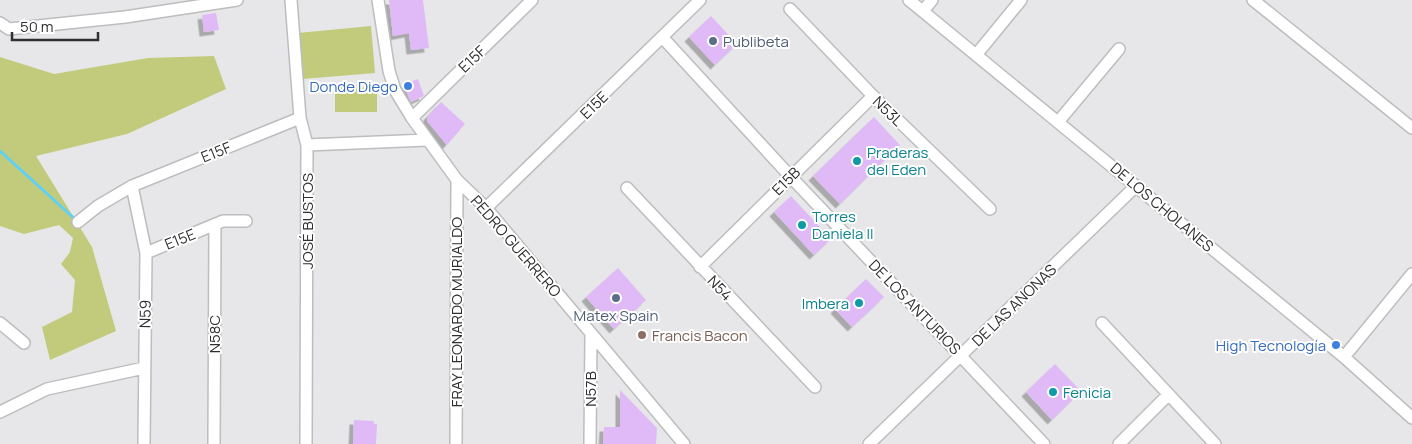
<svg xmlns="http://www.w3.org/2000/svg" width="1412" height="444" viewBox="0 0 1412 444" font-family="Manrope,sans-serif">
<defs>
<filter id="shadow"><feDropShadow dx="-4.5" dy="4.5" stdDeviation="0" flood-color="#0004"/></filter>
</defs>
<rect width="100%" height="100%" fill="#e7e7e9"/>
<path fill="#c1cb7b" d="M371 26 375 73 302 79 298 33Z
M214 56 226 89 127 134 36 156 92 247 116 331 50 360 42 327 72 312 75 280 61 264 70 252 73 238 59 225 24 234 0 226V57L54 74 148 58Z
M335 87 377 88V112H335Z"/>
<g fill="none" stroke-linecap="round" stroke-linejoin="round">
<path stroke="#5ed2f6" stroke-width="3" d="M0 151 76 220"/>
</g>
<path fill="#e0baf7" filter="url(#shadow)" d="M389 0H423L429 48 411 50 409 33 393 36Z
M216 13 219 30 204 32 202 15Z
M711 16 737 44 715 65 689 37Z
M418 79 424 96 411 102 403 84Z
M441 102 465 124 447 145 427 121 428 116Z
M874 117 900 145 840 204 813 176Z
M791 196 831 239 814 255 774 212Z
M618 268 646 300 614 329 586 297Z
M866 279 884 297 852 327 835 309Z
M1055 364 1081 391 1052 420 1026 392Z
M620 390 657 428 656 444H603L604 427H620Z
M354 420 374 421V424H377L376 444H353Z"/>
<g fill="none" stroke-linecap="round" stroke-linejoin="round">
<defs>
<path id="minor" d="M291 0 300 118 307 145 306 444
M378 0 389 71 395 90 412 118 457 180 486 208 684 444
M909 0 1344 357 1412 418
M1253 0 1412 128
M790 9 873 96 990 209
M923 11 932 0
M0 23 9 29 125 17 237 0
M663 38 790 176 1044 444
M976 55 1021 0
M412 118 532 0
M1058 122 1119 49
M307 145 427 140
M132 186 146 253 144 444
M627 188 815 387
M486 208 700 0
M78 222 98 206 132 186 300 118
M146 253 223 221H246
M700 267 873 96
M0 323 24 343
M1102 323 1215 444
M1344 357 1412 274
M0 412 47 389 144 368
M214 444 215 225
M456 444 457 180
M590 444 591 335
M869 444 1136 186
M1119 444 1168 395"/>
</defs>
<use href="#minor" stroke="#bdbdbf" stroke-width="14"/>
<use href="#minor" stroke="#fff" stroke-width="11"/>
</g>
<g fill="#5c6f8a" stroke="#fff" stroke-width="2">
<circle cx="713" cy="41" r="5"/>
<circle cx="616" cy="298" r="5"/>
</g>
<g fill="#3f7fe0" stroke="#fff" stroke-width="2">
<circle cx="408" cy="86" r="5"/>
<circle cx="1336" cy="345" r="5"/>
</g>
<g fill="#0f9aa8" stroke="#fff" stroke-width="2">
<circle cx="857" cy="161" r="5"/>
<circle cx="802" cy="225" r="5"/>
<circle cx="859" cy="303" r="5"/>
<circle cx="1053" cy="392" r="5"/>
</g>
<circle fill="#8d6e63" stroke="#fff" stroke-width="2" cx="642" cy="335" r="5"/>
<g text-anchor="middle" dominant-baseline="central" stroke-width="4" stroke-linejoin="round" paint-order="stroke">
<g font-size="15" fill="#4e5e75" stroke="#fff" text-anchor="start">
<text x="723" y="41">Publibeta</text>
<text x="616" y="315" text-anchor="middle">Matex Spain</text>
</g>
<g font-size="15" fill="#2f2f30" stroke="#fff">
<text transform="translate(472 59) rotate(-44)">E15F</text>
<text transform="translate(594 105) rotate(-44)">E15E</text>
<text transform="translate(888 111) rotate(44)">N53L</text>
<text transform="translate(216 152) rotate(-22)">E15F</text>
<text transform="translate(786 181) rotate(-45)">E15B</text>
<text transform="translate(1162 207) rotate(40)">DE LOS CHOLANES</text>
<text transform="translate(307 221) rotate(-90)">JOSÉ BUSTOS</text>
<text transform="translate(180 239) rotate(-22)">E15E</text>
<text transform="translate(516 246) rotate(49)">PEDRO GUERRERO</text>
<text transform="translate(720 288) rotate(46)">N54</text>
<text transform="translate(1014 305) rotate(-44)">DE LAS ANONAS</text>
<text transform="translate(915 307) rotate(46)">DE LOS ANTURIOS</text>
<text transform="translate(456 312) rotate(-90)">FRAY LEONARDO MURIALDO</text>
<text transform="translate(145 314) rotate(-89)">N59</text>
<text transform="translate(214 334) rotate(-90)">N58C</text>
<text transform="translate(590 389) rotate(-90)">N57B</text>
</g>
<g font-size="15" fill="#366cbe" stroke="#fff" text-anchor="end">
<text x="398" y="86">Donde Diego</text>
<text x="1326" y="345">High Tecnología</text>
</g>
<g font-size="15" fill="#0d838f" stroke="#fff" text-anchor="start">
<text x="867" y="152">Praderas<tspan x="867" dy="17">del Eden</tspan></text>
<text x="812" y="216">Torres<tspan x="812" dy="17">Daniela II</tspan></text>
<text x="849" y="303" text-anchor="end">Imbera</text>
<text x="1063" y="392">Fenicia</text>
</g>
<g font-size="15" fill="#785e54" stroke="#fff" text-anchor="start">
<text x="652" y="335">Francis Bacon</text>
</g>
</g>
<path d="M12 32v8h86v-8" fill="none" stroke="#2f2f30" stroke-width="2.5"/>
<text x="20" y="32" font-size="15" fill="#2f2f30" stroke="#ffffff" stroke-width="4" paint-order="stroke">50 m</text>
</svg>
